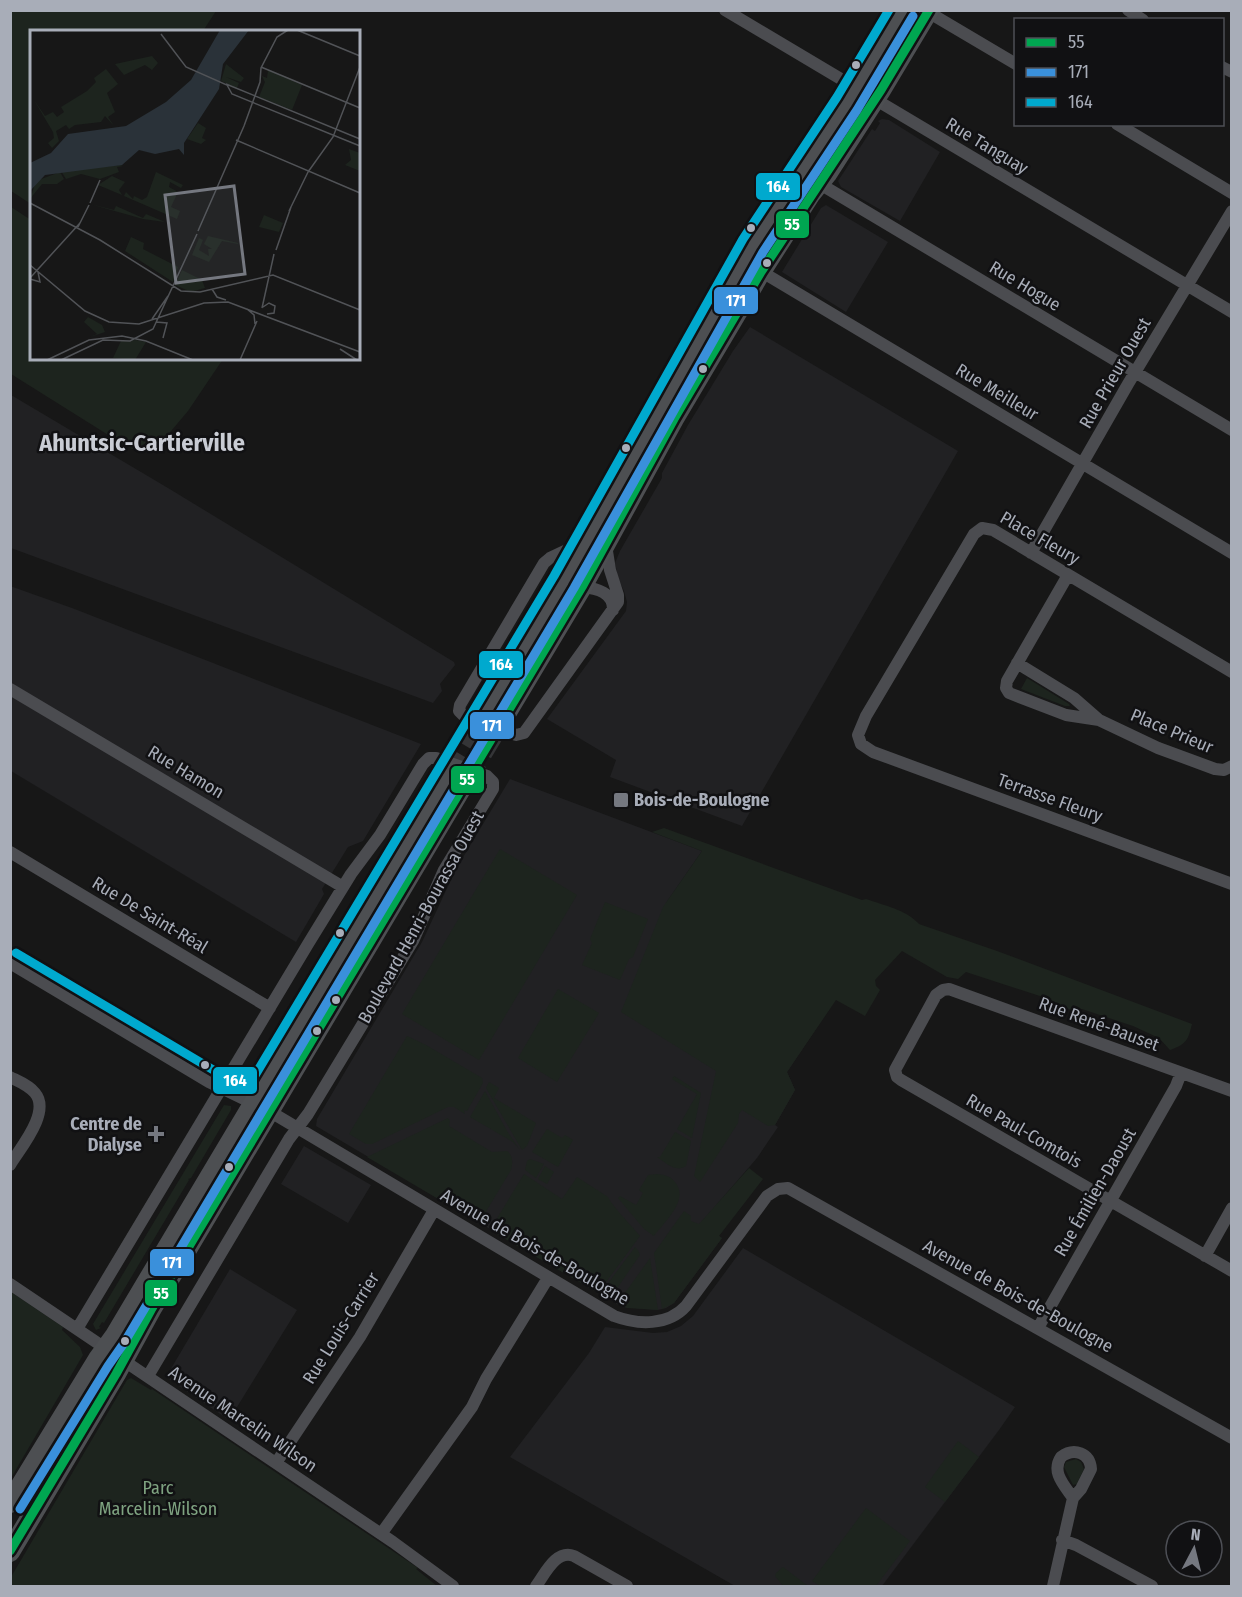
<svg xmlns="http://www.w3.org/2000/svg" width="1242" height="1597" viewBox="0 0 1242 1597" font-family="'Fira Sans Condensed',sans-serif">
<rect width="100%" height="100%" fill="#171717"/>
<path fill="#212123" d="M882 119 889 120 940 152 900 221 841 187 838 181 872 129 875 131 880 123 878 121Z
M826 205 888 242 846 312 782 272 821 208Z
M750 327 958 451 742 826 610 777 616 760 547 719 626 611 627 602 624 591 615 572H617L615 563 620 551 662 478V473L688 425 733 351Z
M11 395 168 488 454 662 455 665 440 684 442 691 433 703 11 548Z
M10 586 72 608 421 744 363 841 348 847 322 889 324 894 296 942 11 771Z
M510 779 702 851 666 903 836 999 787 1072 795 1090 775 1125 778 1127 757 1158 700 1224 722 1238 674 1303 666 1308 658 1310 622 1307 316 1126 317 1119 422 942 456 869Z
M304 1146 371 1185 348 1223 281 1184Z
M743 1248 1015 1407 999 1430 882 1586H735L510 1457 589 1353 605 1327 653 1333 667 1332 681 1326 693 1316Z
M230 1269 297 1310 229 1420 166 1377Z"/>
<path fill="#1d241e" d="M10 11 11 10 216 11 203 31 32 32 31 204 11 191Z
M11 207 31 220 32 358 223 359 188 411 166 437 148 453 129 448 11 374Z
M1027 678 1069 704 1070 706H1065L1021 689Z
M664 828 862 900 866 899C883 905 907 910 919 924L997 951 1192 1024C1188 1040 1187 1044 1170 1050L1159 1038 1133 1026 1082 1009 1071 1010 1046 998 966 972 958 979 947 977 902 951 875 980 876 986 880 990 865 1016 836 1000 787 1072 795 1090 775 1125 768 1126 742 1110 739 1114 738 1123 700 1182 694 1176 716 1071 621 1012 663 907 702 851 652 832Z
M500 849 577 895 479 1060 402 1014Z
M605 902 648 919 633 957 629 959 620 980 582 965 592 943 590 939Z
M558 989 599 1013 557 1082 518 1058Z
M407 1036 426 1045 482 1078 483 1083 467 1111 464 1110 465 1114 454 1107H448L372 1144H366L349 1134Z
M674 1076 701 1093 692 1138 677 1129 697 1094 672 1079Z
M489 1082 499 1088 494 1098 536 1123 527 1146 522 1150 486 1088Z
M485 1091 507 1131 520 1150 513 1142 470 1117Z
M224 1105 231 1106V1110L191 1178 188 1179 189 1180 104 1323 102 1322 99 1327 101 1328 96 1330 93 1324Z
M448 1118 450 1121 449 1126 492 1152 507 1151C513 1155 513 1163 511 1170L479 1223 367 1157Z
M547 1129 562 1138 565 1135 573 1140 558 1167 532 1152Z
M675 1132 691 1141 686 1166C676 1173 666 1163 657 1157H660Z
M530 1159 544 1164 536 1178 525 1170 527 1161Z
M545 1166 554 1172 547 1184 538 1179Z
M749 1168 763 1179 719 1236 722 1238 674 1303 662 1309 654 1253 684 1211 691 1216V1221L699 1224Z
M524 1174 562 1199 577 1177 608 1197C611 1205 632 1226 640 1236L598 1293 490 1230Z
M658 1174C665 1175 670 1176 675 1182 690 1200 664 1222 654 1236L644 1229 618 1198 620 1196 636 1205 643 1193 639 1190 648 1175Z
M635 1247 638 1250 640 1255 609 1300 600 1294Z
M650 1258 658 1310 627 1308 617 1304Z
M11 1292 63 1327 62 1330 80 1347 83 1355 11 1478Z
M131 1378 151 1390 152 1389 418 1568 416 1569 437 1586H11V1577L127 1380Z
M958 1441 979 1457 945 1502 925 1487Z
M1076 1459 1081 1462 1084 1469 1077 1484 1073 1485 1064 1467 1066 1462Z
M866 1508 910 1541 876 1586H820L812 1581Z
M783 1567 808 1586H809H783L775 1576 776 1573Z"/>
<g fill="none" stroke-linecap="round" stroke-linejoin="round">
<path stroke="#343537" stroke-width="20" stroke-dasharray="20 10" stroke-linecap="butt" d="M451 772 485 716
M467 779 501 722"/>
<path stroke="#4b4c50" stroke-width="12" d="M725 10 1232 312
M1128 10 1143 20
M928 12 1016 64
M1222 67 1232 72
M1117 124 1232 193
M815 181 1232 430
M757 269 1232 553
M586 541 550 558 544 563 460 705 459 711 463 715 516 735 524 733 618 602V595L610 570 606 545
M1031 553 1128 384 1232 211
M1068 575 1007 681 1006 688 1009 693 1066 715 1099 720 1158 748 1215 769 1224 770 1232 766
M582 587C596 588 614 593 613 610
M1017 663 1074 698 1098 719
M1232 672 993 530 982 528 974 534 866 716 858 735 861 744 873 752 1232 884
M10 689 343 887
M10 852 270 1008
M10 963 209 1082 269 1111 614 1316C638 1325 668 1326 686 1306L767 1196 778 1189 788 1188 1232 1438
M10 1077C18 1081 29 1085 35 1093 51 1112 21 1147 10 1165
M1232 1091 949 989 943 990 936 995 895 1070 897 1077 901 1080 1232 1271
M1205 1256 1232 1208
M10 1284 393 1542 453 1586
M1038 1328 1176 1086 1181 1073
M77 1329 308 944 351 874 380 835 423 764 429 758H436L487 776 493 782V789L444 870 413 941 308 1114 289 1139 148 1376
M276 1463 360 1337 434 1210
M381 1534 472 1407 486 1379 548 1278
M1062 1540 1076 1545 1152 1586
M536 1586C545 1574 556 1549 574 1556L627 1586
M1053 1586 1073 1498 1081 1489 1091 1469C1090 1453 1074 1447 1061 1457 1051 1472 1064 1485 1073 1498"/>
<path stroke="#4d4f52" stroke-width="20" d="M485 716 564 582 669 393 739 273 753 246 847 103 903 10
M501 722 582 587 674 419 764 267 810 195 827 174 881 90 929 10
M10 1503 98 1359 114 1337 451 772
M10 1552 116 1374 151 1310 467 779"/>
<defs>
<path id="bus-1" d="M10 1551 116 1374 151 1310 582 587 674 419 761 272 881 90 929 10"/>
<path id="bus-2" d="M20 1509 108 1366 124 1343 574 588 763 252 857 110 913 16"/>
<path id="bus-3" d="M16 953 215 1071 248 1087 554 576 743 239 837 97 889 10"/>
</defs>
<use href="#bus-1" stroke="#111113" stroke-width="14"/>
<use href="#bus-2" stroke="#111113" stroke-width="14"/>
<use href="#bus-3" stroke="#111113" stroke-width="14"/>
<use href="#bus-1" stroke="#00a651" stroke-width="9"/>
<use href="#bus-2" stroke="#3a90db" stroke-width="9"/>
<use href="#bus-3" stroke="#00a9ce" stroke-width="9"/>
</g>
<g fill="#a8adb8" stroke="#111113" stroke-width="2">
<circle cx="856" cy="65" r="5"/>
<circle cx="751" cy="228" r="5"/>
<circle cx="767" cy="263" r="5"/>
<circle cx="703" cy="369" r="5"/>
<circle cx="626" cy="448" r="5"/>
<circle cx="340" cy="933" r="5"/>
<circle cx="336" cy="1000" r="5"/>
<circle cx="317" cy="1031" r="5"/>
<circle cx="205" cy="1065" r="5"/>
<circle cx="229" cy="1167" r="5"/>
<circle cx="125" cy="1341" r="5"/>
</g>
<g fill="#757880" stroke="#111113" stroke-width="2">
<rect x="613" y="792" width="16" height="16" rx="3"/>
<path d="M153 1125h6v6h6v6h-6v6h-6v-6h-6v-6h6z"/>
</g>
<g text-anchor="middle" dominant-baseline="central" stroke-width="5" stroke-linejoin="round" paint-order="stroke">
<g font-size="18" fill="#a8adb8" stroke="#111113">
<text transform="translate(987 146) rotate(31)">Rue Tanguay</text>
<text transform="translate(1025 286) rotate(31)">Rue Hogue</text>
<text transform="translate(1115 373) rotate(-60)">Rue Prieur Ouest</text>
<text transform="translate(997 392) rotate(31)">Rue Meilleur</text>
<text transform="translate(1040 538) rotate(30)">Place Fleury</text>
<text transform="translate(1172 731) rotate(23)">Place Prieur</text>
<text transform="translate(186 772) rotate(31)">Rue Hamon</text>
<text transform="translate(1050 798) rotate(20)">Terrasse Fleury</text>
<text transform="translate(150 915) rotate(31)">Rue De Saint-Réal</text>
<text transform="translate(421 917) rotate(-61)">Boulevard Henri-Bourassa Ouest</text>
<text transform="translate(1099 1024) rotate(20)">Rue René-Bauset</text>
<text transform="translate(1024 1131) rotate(30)">Rue Paul-Comtois</text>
<text transform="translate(1095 1192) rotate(-60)">Rue Émilien-Daoust</text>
<text transform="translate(535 1247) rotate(30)">Avenue de Bois-de-Boulogne</text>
<text transform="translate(1018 1296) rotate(29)">Avenue de Bois-de-Boulogne</text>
<text transform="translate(341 1328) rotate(-58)">Rue Louis-Carrier</text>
<text transform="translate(243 1419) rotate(34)">Avenue Marcelin Wilson</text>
</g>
<g font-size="18" font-weight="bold" fill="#a8adb8" stroke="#111113" text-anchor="start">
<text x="634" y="800">Bois-de-Boulogne</text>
<text x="142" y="1124" text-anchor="end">Centre de<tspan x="142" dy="21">Dialyse</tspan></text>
</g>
<g font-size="18" fill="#7fa381" stroke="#111113">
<text x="158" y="1488">Parc<tspan x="158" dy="21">Marcelin-Wilson</tspan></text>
</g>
<g font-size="24" font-weight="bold" fill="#c9ccd4" stroke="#111113">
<text x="142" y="443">Ahuntsic-Cartierville</text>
</g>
</g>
<g transform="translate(30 30)">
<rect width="330" height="330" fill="#171717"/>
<path d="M122 26 128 33 122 40 115 35 94 45 85 34ZM196 34 214 48 211 52 196 47 209 53 207 58 191 51ZM76 39 88 54 77 63 85 82 78 87 84 96 75 86 71 92 45 95 39 99 36 95 26 101 29 111 22 118 18 113 24 108 23 102 4 70 15 86 23 82 27 87 34 82 31 77 57 61 66 52 64 48ZM238 40 272 55 262 80 229 67 235 52 232 46 237 48ZM168 93 176 98 172 108 176 110 171 114 157 109ZM319 119 330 123V141L315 135 321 130ZM90 135 93 136 87 137 89 142 70 149 51 144 36 149 31 141ZM30 142 34 149 27 154H12L0 169 6 151ZM126 142 153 155 151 158 140 152 139 157 148 162 141 177 150 181 147 189 94 166 96 162 103 169 104 166 112 170 117 167ZM82 146 95 152 89 160 92 165 68 155ZM60 174 84 180 86 176 113 188 116 184 135 192 113 189ZM234 185 253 193 249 202 229 197ZM178 206 208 213V214L192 211 179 232 162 225 169 208 173 210 169 220 179 226 178 219H182L174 214ZM101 207 114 213 113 219 148 237 143 252 95 221ZM152 240 172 250 175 258 161 262 145 255ZM58 287 72 295 75 302 60 307 67 304 54 292ZM106 310 116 312 105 330 83 328 91 311Z" fill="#1d241e"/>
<path d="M190 0H219L193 34 189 59 154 113V125L149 119 125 124 109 120 92 135 15 145 0 161V133L21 123 38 104 96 96 136 72 161 50Z" fill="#2a3239"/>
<path fill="none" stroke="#515357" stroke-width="1.5" d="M267 0 330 26M131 4 156 37 197 55 202 64 330 116M231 37 330 78M196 54 330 109M206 110 330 163M278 142 303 107 330 37M0 173 70 210 151 261 170 262 243 245 330 280M60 173 70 150M259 181 279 140M48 197 59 175M168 201 214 96 230 52 231 38 247 7 258 0M246 220 261 177M0 235 55 281 79 292 109 294 174 273 198 272 330 322M0 248 50 193M0 249 10 252 8 242M182 259 187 267 196 270M233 277 239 273 245 276 244 283 237 284M232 278 244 224M217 279 224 285 225 294M122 289 138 266M126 292 137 293 133 308M310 319 327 330M17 330 59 310 92 306 116 311 163 330M31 330 73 310 100 311 123 299 167 204M210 330 227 291"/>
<path fill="#757880" fill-opacity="0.15" stroke="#757880" stroke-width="3" d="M204 156 215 244 146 253 135 165Z"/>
<rect width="330" height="330" fill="none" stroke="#a8adb8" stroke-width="3"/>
</g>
<g stroke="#111113" stroke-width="2">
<rect x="755" y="172" width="46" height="29" rx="6" fill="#00a9ce"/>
<rect x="775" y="210" width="35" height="29" rx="6" fill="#00a651"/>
<rect x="713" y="286" width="46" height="29" rx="6" fill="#3a90db"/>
<rect x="478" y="650" width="46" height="29" rx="6" fill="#00a9ce"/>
<rect x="469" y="711" width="46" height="29" rx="6" fill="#3a90db"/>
<rect x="450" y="765" width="35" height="29" rx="6" fill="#00a651"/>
<rect x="212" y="1066" width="46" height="29" rx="6" fill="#00a9ce"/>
<rect x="149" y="1248" width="46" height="29" rx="6" fill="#3a90db"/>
<rect x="144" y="1279" width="34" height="28" rx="6" fill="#00a651"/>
</g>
<g font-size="16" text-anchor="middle" font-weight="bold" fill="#fff">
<text x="778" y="192">164</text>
<text x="792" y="230">55</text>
<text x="736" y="306">171</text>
<text x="501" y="670">164</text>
<text x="492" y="731">171</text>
<text x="467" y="785">55</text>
<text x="235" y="1086">164</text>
<text x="172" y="1268">171</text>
<text x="161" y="1299">55</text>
</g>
<rect width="1242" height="1597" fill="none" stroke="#a8adb8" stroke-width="24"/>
<rect x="1014" y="18" width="210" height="108" fill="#111113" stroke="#4d4f55" stroke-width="1.5"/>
<rect x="1026" y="38" width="30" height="9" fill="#00a651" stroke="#4d4f55" stroke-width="1.5"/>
<text x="1068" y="48" font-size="18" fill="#a8adb8">55</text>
<rect x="1026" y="68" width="30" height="9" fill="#3a90db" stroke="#4d4f55" stroke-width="1.5"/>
<text x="1068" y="78" font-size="18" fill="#a8adb8">171</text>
<rect x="1026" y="98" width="30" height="9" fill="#00a9ce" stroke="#4d4f55" stroke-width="1.5"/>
<text x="1068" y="108" font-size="18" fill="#a8adb8">164</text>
<g transform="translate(1194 1549) rotate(7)"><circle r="28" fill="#111113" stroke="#4d4f55" stroke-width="1.5"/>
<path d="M0-4.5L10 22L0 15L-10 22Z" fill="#757880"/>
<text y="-9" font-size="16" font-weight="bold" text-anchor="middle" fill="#a8adb8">N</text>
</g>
</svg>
